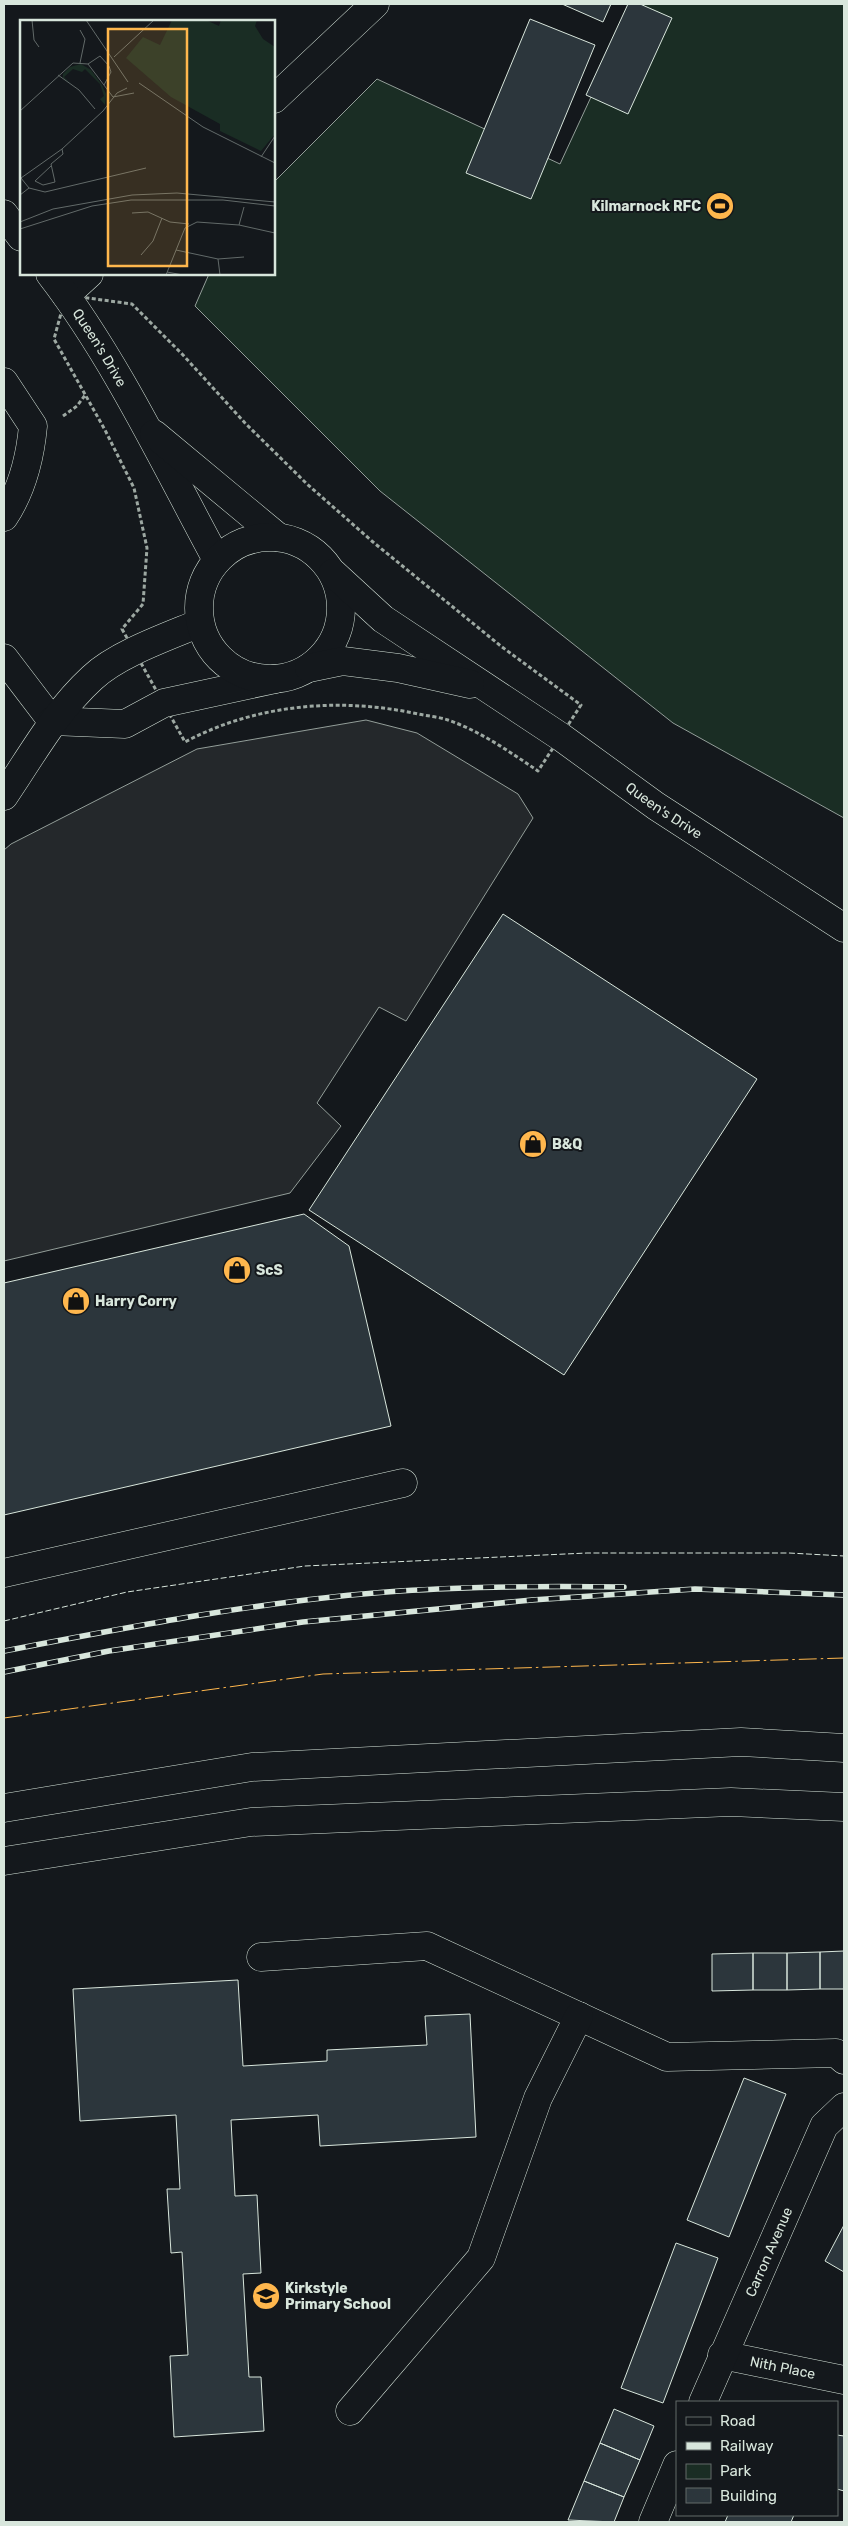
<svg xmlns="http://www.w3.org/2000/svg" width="848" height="2526" viewBox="0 0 848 2526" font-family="Rubik,sans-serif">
<rect width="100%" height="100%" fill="#14181c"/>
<path fill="#1a2d24" stroke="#939e99" d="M634 4H844V818L673 723 380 491 195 306 209 274H274V182L377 79 560 164Z"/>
<path fill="#24282b" stroke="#939e99" d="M366 720 417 733 518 794 533 818 406 1021 379 1007 317 1103 341 1126 290 1193 4 1261V850L11 844 197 749Z"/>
<path fill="#2c363c" stroke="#d8e6dc" d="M562 4H611L603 22Z
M628 4H640L672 18 628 114 586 95Z
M530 19 595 45 531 199 466 173Z
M503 914 757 1079 564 1375 309 1210Z
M304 1214 349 1246 391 1426 4 1515V1283Z
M844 1951V1989H820V1952Z
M820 1952V1989L787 1990V1953Z
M753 1953V1990L712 1991V1954Z
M753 1953H787V1990H753Z
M238 1980 243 2066 327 2061V2050L427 2045 425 2016 470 2014 476 2137 320 2146 318 2115 231 2120 235 2196 257 2195 261 2273 243 2274 249 2377H261L264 2431 174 2437 170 2356 188 2355 182 2252 171 2253 167 2189H180L176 2115 80 2121 73 1989Z
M744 2078 786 2094 729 2237 687 2220Z
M844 2225V2272L825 2261Z
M676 2243 718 2258 663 2403 621 2388Z
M614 2409 654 2426 640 2460 600 2443Z
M837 2435 844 2436V2491L837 2489Z
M600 2443 640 2460 624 2497 584 2481Z
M584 2481 624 2497 614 2522 568 2520Z
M728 2515H794L791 2522H725Z"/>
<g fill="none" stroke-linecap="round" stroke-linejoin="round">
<defs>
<g id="minor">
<path d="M274 99 375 4"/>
<path d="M66 295 89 274"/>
<path d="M4 382 33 426C30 459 22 490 4 517"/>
<path d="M4 658 52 721"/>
<path d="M52 721 125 724 164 703 275 679"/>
<path d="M4 796C32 755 55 712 92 678 117 654 169 636 200 623"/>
<path d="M4 1573 403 1483"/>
<path d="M261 1957 427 1946 667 2057 836 2053 844 2060"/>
<path id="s1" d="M722 2355 844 2380"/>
<path id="s2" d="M703 2402 824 2126 844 2107"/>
<path d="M350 2411 481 2258 538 2098 579 2016"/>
<path d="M653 2522 677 2465"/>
</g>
<g id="major">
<path d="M4 214 21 237"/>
<path id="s3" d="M50 274C115 358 166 466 217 560"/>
<path d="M154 434 278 537"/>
<circle cx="270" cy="608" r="71"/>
<path id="s4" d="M333 573 383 619 561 737 656 806 844 928"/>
<path d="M309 668 343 661 398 668 470 684"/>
<path d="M4 1808 252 1767 741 1742 844 1748"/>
<path d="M4 1861 251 1822 731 1802 844 1807"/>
</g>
</defs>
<use href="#minor" stroke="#d8e6dc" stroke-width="29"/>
<use href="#major" stroke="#d8e6dc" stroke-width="29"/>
<path stroke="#9da8a2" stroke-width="3" stroke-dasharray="4 2.5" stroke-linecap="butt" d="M66 295 132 304 183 355 245 423 307 484 373 542 502 647 581 705 538 771C510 752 480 731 448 720 439 717 428 716 418 714 340 697 256 704 185 742L122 629 143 604 147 548 134 488 105 430 54 339Z
M63 416 77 406 86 394"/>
<use href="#minor" stroke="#14181c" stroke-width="28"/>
<use href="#major" stroke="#14181c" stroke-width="28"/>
<defs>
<path id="rail" d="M4 1651C134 1626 267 1600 400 1591 475 1586 549 1586 624 1587
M4 1672 109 1651 303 1622 532 1600 695 1589 844 1595"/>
</defs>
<use href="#rail" stroke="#d8e6dc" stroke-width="5.5"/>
<use href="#rail" stroke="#14181c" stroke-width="4" stroke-dasharray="11" stroke-linecap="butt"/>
<path stroke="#d8e6dc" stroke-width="1" stroke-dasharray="6 2.5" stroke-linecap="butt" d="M4 1621 127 1592 305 1566 587 1553H789L844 1556"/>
<path stroke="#ffb74d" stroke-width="1" stroke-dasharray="18 4 2.5 4" stroke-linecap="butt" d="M4 1718 323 1674 844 1658"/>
</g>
<defs>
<symbol id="stadium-disc" viewBox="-11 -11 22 22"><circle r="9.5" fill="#ffb74d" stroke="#14181c"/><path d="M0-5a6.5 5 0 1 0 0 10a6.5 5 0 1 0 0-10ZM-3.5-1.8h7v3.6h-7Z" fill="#111"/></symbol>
<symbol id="shop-disc" viewBox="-11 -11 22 22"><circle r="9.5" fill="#ffb74d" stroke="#14181c"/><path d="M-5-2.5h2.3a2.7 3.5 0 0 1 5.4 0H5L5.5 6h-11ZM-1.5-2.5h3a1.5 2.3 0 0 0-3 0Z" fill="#111"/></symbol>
<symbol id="school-disc" viewBox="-11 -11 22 22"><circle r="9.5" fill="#ffb74d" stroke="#14181c"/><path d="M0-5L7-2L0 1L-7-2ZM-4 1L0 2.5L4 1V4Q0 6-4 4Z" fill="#111"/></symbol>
</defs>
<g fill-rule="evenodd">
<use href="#stadium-disc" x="704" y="190" width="32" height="32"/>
<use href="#shop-disc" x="517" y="1128" width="32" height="32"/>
<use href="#shop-disc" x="221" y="1254" width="32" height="32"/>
<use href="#shop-disc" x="60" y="1285" width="32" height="32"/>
<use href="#school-disc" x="250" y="2280" width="32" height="32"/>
</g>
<g text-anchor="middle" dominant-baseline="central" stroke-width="4" stroke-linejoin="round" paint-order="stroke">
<g font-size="14" font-weight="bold" fill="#d8e6dc" stroke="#14181c" text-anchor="start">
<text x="701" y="206" text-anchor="end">Kilmarnock RFC</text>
<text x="552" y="1144">B&amp;Q</text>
<text x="256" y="1270">ScS</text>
<text x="95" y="1301">Harry Corry</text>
<text x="285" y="2288">Kirkstyle<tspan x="285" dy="16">Primary School</tspan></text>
</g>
<g font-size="14" fill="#d8e6dc" stroke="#14181c">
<text stroke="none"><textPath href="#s3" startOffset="89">Queen's Drive</textPath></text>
<text stroke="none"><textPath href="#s4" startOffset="408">Queen's Drive</textPath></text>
<text stroke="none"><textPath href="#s2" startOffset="164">Carron Avenue</textPath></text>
<text stroke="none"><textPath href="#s1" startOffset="62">Nith Place</textPath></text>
</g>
</g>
<g transform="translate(20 20)">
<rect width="255" height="255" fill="#14181c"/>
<path d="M152 0H186L199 6 201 0H237L235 6 243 19 255 27V114L241 131 200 111V104L151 77 106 38 123 17 140 25ZM61 44 71 50 82 65 86 74 85 85 80 79 84 76 80 64 65 49 62 52 53 49 44 57 51 64 43 58V54L50 47Z" fill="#1a2d24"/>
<path fill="none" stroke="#626a69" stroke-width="1" d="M12 0 14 20 19 27M66 0 108 62M60 10 65 19 60 43M94 37 134 0M68 44 80 36 89 46 91 52 84 65M38 55 59 70 75 89M119 63 183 107 255 143M93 77 114 73M0 91 53 43 68 44 93 77M241 137 255 116M31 146 15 161 23 165 35 162 31 144 43 134 42 129M1 158 42 129 83 91 97 73 107 68M9 168 25 172 126 148M0 175 9 168 1 158M112 193 128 192 150 202 169 204M0 202 33 189 112 175 157 173 255 182M219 205 224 187M0 209 72 186 111 180H203L255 186M156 230 198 239 224 237M121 235 133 221 142 198M198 239 200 255M147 252 163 255M146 255 165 208 177 202 219 205 255 213"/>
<path fill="#ffb74d" fill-opacity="0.15" stroke="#ffb74d" stroke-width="2.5" d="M88 9H167V246H88Z"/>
<rect width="255" height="255" fill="none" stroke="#d8e6dc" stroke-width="2.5"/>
</g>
<rect width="848" height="2526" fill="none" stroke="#d8e6dc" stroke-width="10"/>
<rect x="676" y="2401" width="162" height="115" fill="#14181c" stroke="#626a69"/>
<rect x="686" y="2417" width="25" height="8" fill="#14181c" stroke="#626a69"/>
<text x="720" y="2426" font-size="15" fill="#d8e6dc">Road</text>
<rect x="686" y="2442" width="25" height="8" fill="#d8e6dc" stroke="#626a69"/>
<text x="720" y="2451" font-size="15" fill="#d8e6dc">Railway</text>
<rect x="686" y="2464" width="25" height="15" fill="#1a2d24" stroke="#626a69"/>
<text x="720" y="2476" font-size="15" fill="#d8e6dc">Park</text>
<rect x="686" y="2488" width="25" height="15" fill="#2c363c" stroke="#626a69"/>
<text x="720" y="2501" font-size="15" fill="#d8e6dc">Building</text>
</svg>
